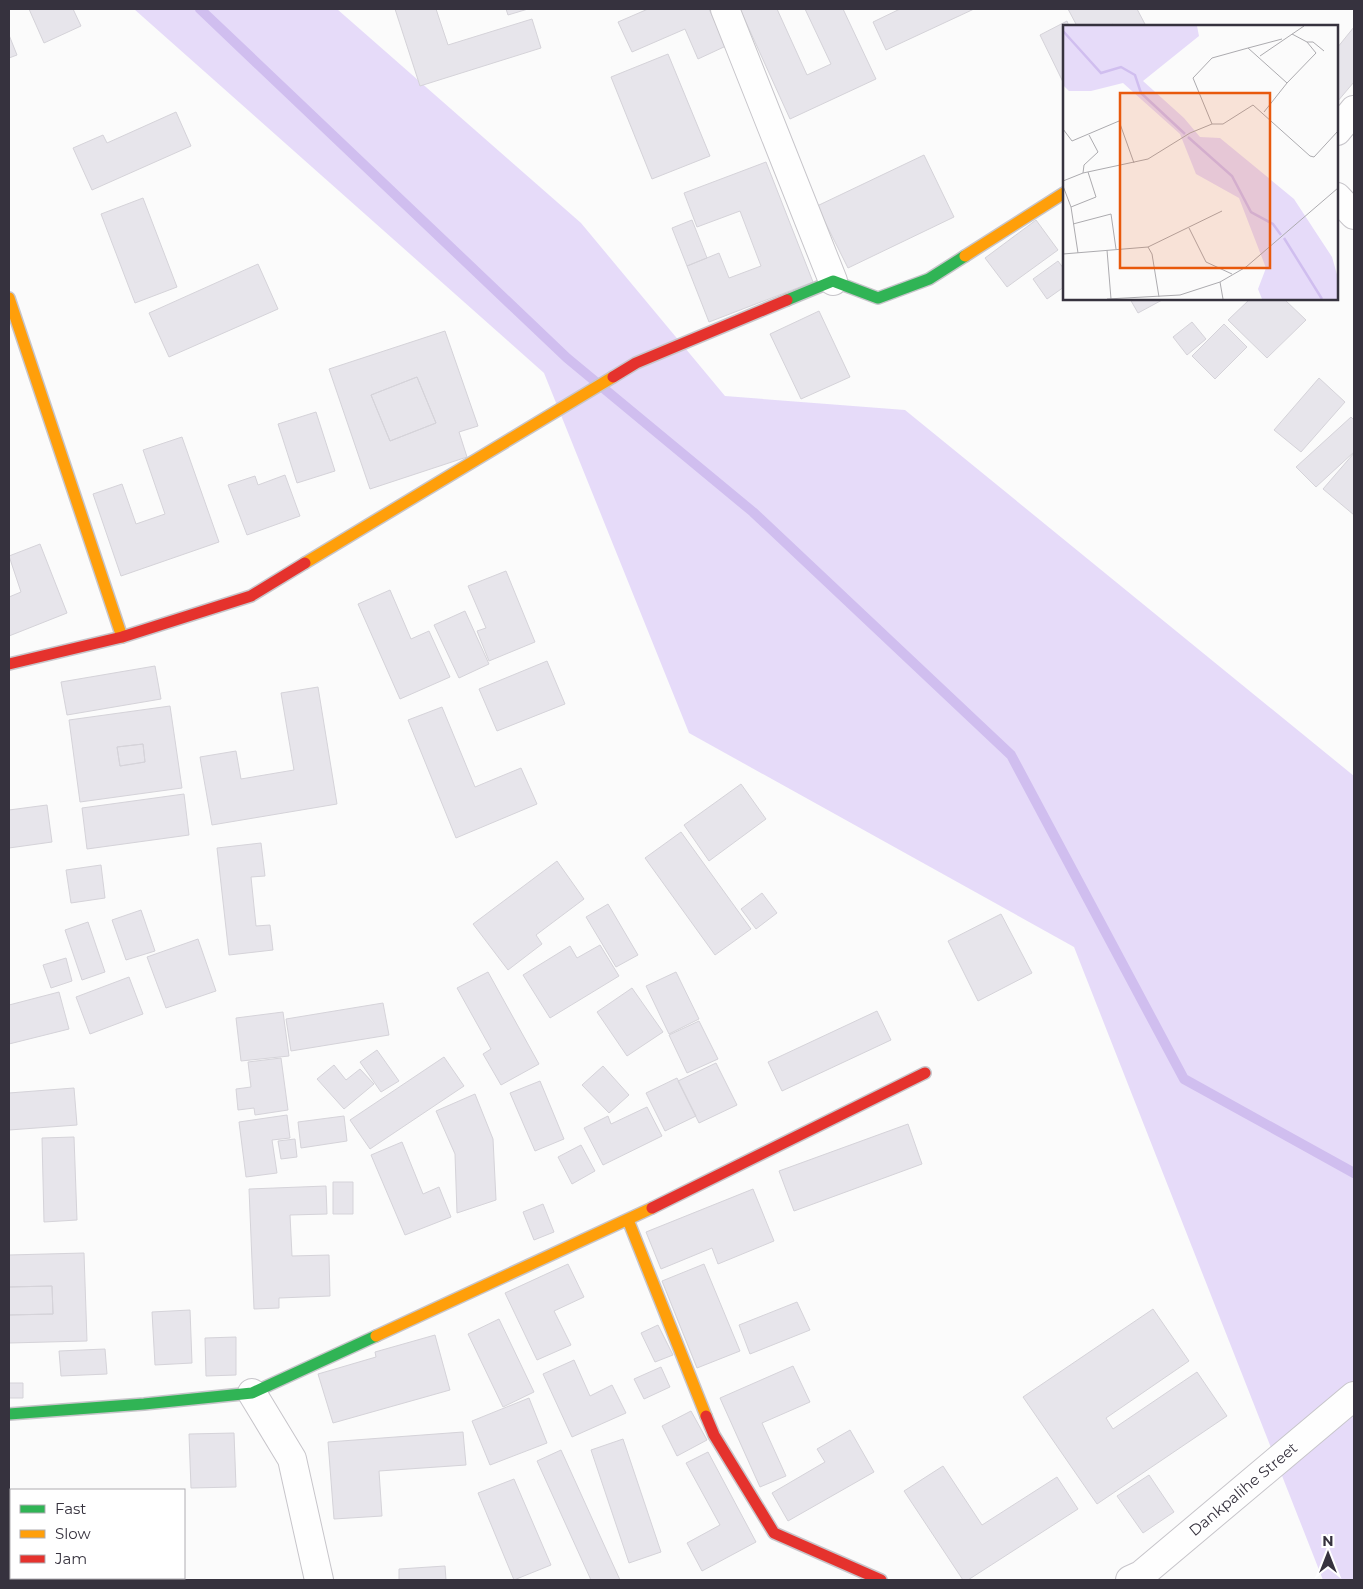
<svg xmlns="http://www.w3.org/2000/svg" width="1363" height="1589" viewBox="0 0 1363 1589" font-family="Montserrat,sans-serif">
<rect width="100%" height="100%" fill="#fbfbfb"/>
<path fill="#e6dbf9" d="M134 9H337L581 223 725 396 905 410 1354 776V1580H1323L1074 947 689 733 544 373Z"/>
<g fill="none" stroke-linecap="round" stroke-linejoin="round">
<path stroke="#d0beef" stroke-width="10" d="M200 9 567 358 753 512 1011 755 1184 1079 1354 1173"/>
</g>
<path fill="#e7e5eb" stroke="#d5d3d9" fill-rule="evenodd" d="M29 9H73L81 26 44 43Z
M395 9H436L448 45 532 19 541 48 420 86Z
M506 9H528L508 15Z
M648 9H709L726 46 698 59 685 29 632 52 618 22Z
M740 9H777L807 75 831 64 805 9H843L876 79 790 119Z
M900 9H974L886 50 873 22Z
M1068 9H1137L1146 26H1114L1113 24 1109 26H1077Z
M1067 21 1069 26H1064V84L1040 35Z
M1354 27V82L1337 102V48Z
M9 35 17 55 9 58Z
M668 54 710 156 652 179 611 77Z
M176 112 191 146 92 190 73 148 103 135 107 143Z
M924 155 954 217 848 268 817 206Z
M766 162 813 282 709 322 687 266 719 253 729 278 761 266 740 211 697 227 684 193Z
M143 198 177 287 135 303 101 214Z
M692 220 707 258 687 266 672 228Z
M1036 220 1058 250 1007 287 985 258Z
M1058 261 1064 269V287L1047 299 1033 279Z
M258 264 278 309 169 357 149 313Z
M1130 299H1164L1138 313Z
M1250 299H1284L1306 320 1267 358 1228 320Z
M819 311 850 377 801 399 770 334Z
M1192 322 1206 339 1187 355 1173 337Z
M1224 324 1247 347 1215 379 1192 356Z
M445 331 478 426 459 432 467 457 370 489 329 369ZM417 377 436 423 390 441 371 395Z
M417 377 436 423 390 441 371 395Z
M1319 378 1345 402 1301 452 1274 430Z
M316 412 335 471 297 483 278 424Z
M1351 417 1354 420V452L1316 487 1296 467Z
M182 437 219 542 121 576 93 494 122 484 136 524 165 514 143 450Z
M1354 453V515L1323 489Z
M285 475 300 516 247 535 228 485 255 476 258 485Z
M40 544 67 613 9 636V597L21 592 9 556Z
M506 571 535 642 489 661 477 631 486 628 468 586Z
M390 590 411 639 429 631 450 677 400 699 358 604Z
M465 611 489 664 459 678 434 625Z
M547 661 565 704 497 731 479 689Z
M155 666 161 699 67 715 61 682Z
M318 687 337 804 212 825 200 757 236 751 241 779 294 770 281 693Z
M170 706 182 788 80 802 69 720ZM143 744 145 762 120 766 117 747Z
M442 707 475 787 521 768 537 804 456 838 408 720Z
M143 744 145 762 120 766 117 747Z
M741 784 766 819 709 861 684 825Z
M184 794 189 835 87 849 82 808Z
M47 805 52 842 9 848V810Z
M681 832 751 929 715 955 645 858Z
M261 843 265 876 251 877 256 926 270 925 273 950 229 955 217 848Z
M557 861 584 899 536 935 542 944 508 970 473 924Z
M101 865 105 898 71 903 66 870Z
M762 893 777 913 756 929 741 909Z
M608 904 638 955 616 967 586 917Z
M141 910 155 951 126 960 112 920Z
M1001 914 1032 973 978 1001 948 941Z
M88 922 105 972 82 980 65 930Z
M198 939 216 991 166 1008 147 957Z
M600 945 619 976 550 1018 523 975 570 946 577 958Z
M66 958 72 981 51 988 43 965Z
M488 972 539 1064 501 1085 483 1054 491 1049 457 988Z
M676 972 699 1019 669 1034 646 986Z
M129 977 143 1014 90 1034 76 997Z
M632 988 663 1032 627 1056 597 1012Z
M59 992 69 1029 9 1044V1005Z
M383 1003 389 1035 291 1051 286 1019Z
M877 1011 891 1040 782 1091 768 1062Z
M283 1012 289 1056 241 1061 236 1018Z
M699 1021 718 1059 687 1073 669 1035Z
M377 1050 399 1081 381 1092 360 1062Z
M444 1057 464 1086 370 1149 350 1120Z
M281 1058 288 1110 255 1115 254 1108 238 1110 236 1089 251 1087 248 1062Z
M716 1063 737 1105 699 1123 678 1081Z
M334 1065 346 1080 360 1069 374 1084 344 1109 317 1079Z
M603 1066 629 1095 609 1113 582 1085Z
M677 1078 696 1116 665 1131 646 1093Z
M540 1081 564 1139 535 1151 510 1093Z
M74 1088 77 1125 9 1130V1093Z
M475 1094 493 1139 496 1200 457 1213 455 1154 436 1111Z
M647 1107 662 1136 603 1165 584 1128 608 1116 611 1124Z
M287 1115 290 1138 272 1140 277 1173 246 1177 239 1122Z
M344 1116 347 1141 301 1148 298 1122Z
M908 1124 922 1164 794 1211 779 1171Z
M74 1137 77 1220 44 1222 42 1138Z
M295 1139 297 1157 281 1159 278 1141Z
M402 1142 423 1194 439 1187 451 1217 405 1235 371 1155Z
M581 1145 595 1171 572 1184 558 1157Z
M333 1182H353V1214H333Z
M326 1186 327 1214 290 1215 292 1256 329 1255 330 1296 279 1298V1308L254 1309 249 1189Z
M753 1189 774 1241 718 1264 712 1248 661 1269 646 1232Z
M543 1204 554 1232 534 1240 523 1212Z
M84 1253 87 1341 9 1343V1315L53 1314 52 1286 9 1287V1255Z
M568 1264 584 1297 554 1311 571 1345 537 1360 505 1293Z
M704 1264 740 1351 697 1368 662 1281Z
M52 1286 53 1314 9 1315V1287Z
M797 1302 810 1330 750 1354 739 1325Z
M1153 1309 1189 1361 1106 1418 1113 1429 1197 1372 1227 1416 1097 1504 1023 1397Z
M190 1310 192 1363 155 1365 152 1312Z
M499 1319 534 1392 503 1407 468 1334Z
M658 1325 673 1355 655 1362 641 1333Z
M435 1335 450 1390 333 1423 318 1374 376 1357 375 1352Z
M236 1337V1375L206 1376 205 1338Z
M105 1349 107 1374 61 1376 59 1351Z
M574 1360 590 1396 612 1385 626 1413 572 1437 543 1374Z
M793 1366 810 1402 762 1423 786 1476 760 1487 720 1398Z
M661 1367 670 1387 644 1399 634 1379Z
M9 1383H23V1398H9Z
M529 1398 547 1443 490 1465 472 1421Z
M691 1411 707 1440 677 1456 662 1426Z
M850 1430 874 1472 788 1521 772 1493 825 1462 817 1449Z
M463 1432 466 1465 379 1471 382 1516 334 1519 328 1442Z
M234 1433 236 1487 191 1488 189 1434Z
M623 1439 661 1552 629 1563 591 1450Z
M561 1450 620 1580H591L537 1461Z
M708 1452 756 1542 702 1571 687 1543 720 1525 686 1463Z
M943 1466 982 1525 1057 1477 1078 1509 968 1580H963L904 1491Z
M1149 1475 1174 1512 1143 1533 1117 1496Z
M514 1479 551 1565 514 1580 478 1493Z
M9 1502 11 1549V1566H9Z
M445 1566 446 1580H399V1569Z"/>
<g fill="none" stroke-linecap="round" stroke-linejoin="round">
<defs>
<path id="street" d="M725 9 833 281
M1337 131 1354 110
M1337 197 1354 215
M252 1393 292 1459 319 1580
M1130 1580 1141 1575 1354 1396"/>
<path id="fast" d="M787 300 833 281 878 298 929 279 965 256
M9 1414 144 1404 252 1393 376 1336"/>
<path id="slow" d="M965 256 1064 193
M9 298 122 637
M305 563 613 377
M628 1220 706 1416
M376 1336 652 1208"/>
<path id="jam" d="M613 377 636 363 787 300
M9 664 122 637 251 596 305 563
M652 1208 925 1073
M706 1416 714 1435 774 1533 881 1580"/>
</defs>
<use href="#street" stroke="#c7c5ca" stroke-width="30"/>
<use href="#fast" stroke="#c7c5ca" stroke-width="14"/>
<use href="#slow" stroke="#c7c5ca" stroke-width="14"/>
<use href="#jam" stroke="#c7c5ca" stroke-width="14"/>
<use href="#street" stroke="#fefefe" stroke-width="28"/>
<use href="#fast" stroke="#30b455" stroke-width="11"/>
<use href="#slow" stroke="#ff9f0a" stroke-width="11"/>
<use href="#jam" stroke="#e5322d" stroke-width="11"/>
</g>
<g text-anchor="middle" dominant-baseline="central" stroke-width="4" stroke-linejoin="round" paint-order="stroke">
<g font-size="15" fill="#36323e" stroke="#fff">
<text transform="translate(1243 1489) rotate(-40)">Dankpalihe Street</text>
</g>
</g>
<g transform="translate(1063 25)">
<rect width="275" height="275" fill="#fbfbfb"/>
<path d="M0 1H134L136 11 80 56 121 93 137 112 157 113 231 174 269 232 275 253V274H199L195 264 203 243 176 173 133 149 117 109 60 58 28 66H6L0 60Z" fill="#e6dbf9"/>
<path fill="none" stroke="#d0beef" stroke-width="2.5" d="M0 6 38 48 58 42 72 50 78 68 122 109M125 112 169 151 188 187 210 199 218 210M221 213 259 274"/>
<path fill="none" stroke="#acabaf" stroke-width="1" d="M244 17H250L261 26M185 23 219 14M197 31 241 1M224 58 253 28 244 17 229 9M149 99 130 53 149 33 185 23 224 58 201 87M0 104 9 116 56 96 71 138M20 148 21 140 35 127 26 110M0 156 20 148 85 134 127 108 149 99H160L190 80 247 131 251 132 275 106M0 161 8 182 15 228M8 182 33 172 25 147M10 199 48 189 53 224M126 203 143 237 169 249M85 222 89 229 96 272M44 225 48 274M0 229 85 222 159 186M157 257 160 274M44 274 117 270 157 257 183 242 275 163"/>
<path fill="#e8590c" fill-opacity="0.15" stroke="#e8590c" stroke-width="2.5" d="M57 68H207V243H57Z"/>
<rect width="275" height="275" fill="none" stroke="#36323e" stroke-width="2.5"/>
</g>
<rect width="1363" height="1589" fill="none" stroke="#36323e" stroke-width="20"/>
<rect x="10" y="1489" width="175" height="90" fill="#ffffff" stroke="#afadb2"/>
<rect x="20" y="1505" width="25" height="8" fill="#30b455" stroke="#afadb2"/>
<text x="55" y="1514" font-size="15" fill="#36323e">Fast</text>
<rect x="20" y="1530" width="25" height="8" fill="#ff9f0a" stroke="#afadb2"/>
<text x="55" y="1539" font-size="15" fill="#36323e">Slow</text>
<rect x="20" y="1555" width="25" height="8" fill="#e5322d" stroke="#afadb2"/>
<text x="55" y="1564" font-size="15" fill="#36323e">Jam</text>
<g transform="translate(1328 1554)" stroke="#ffffff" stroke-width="4" paint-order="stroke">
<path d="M0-4L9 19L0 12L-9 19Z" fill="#36323e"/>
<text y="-8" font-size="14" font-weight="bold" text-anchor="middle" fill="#36323e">N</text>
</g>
</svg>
